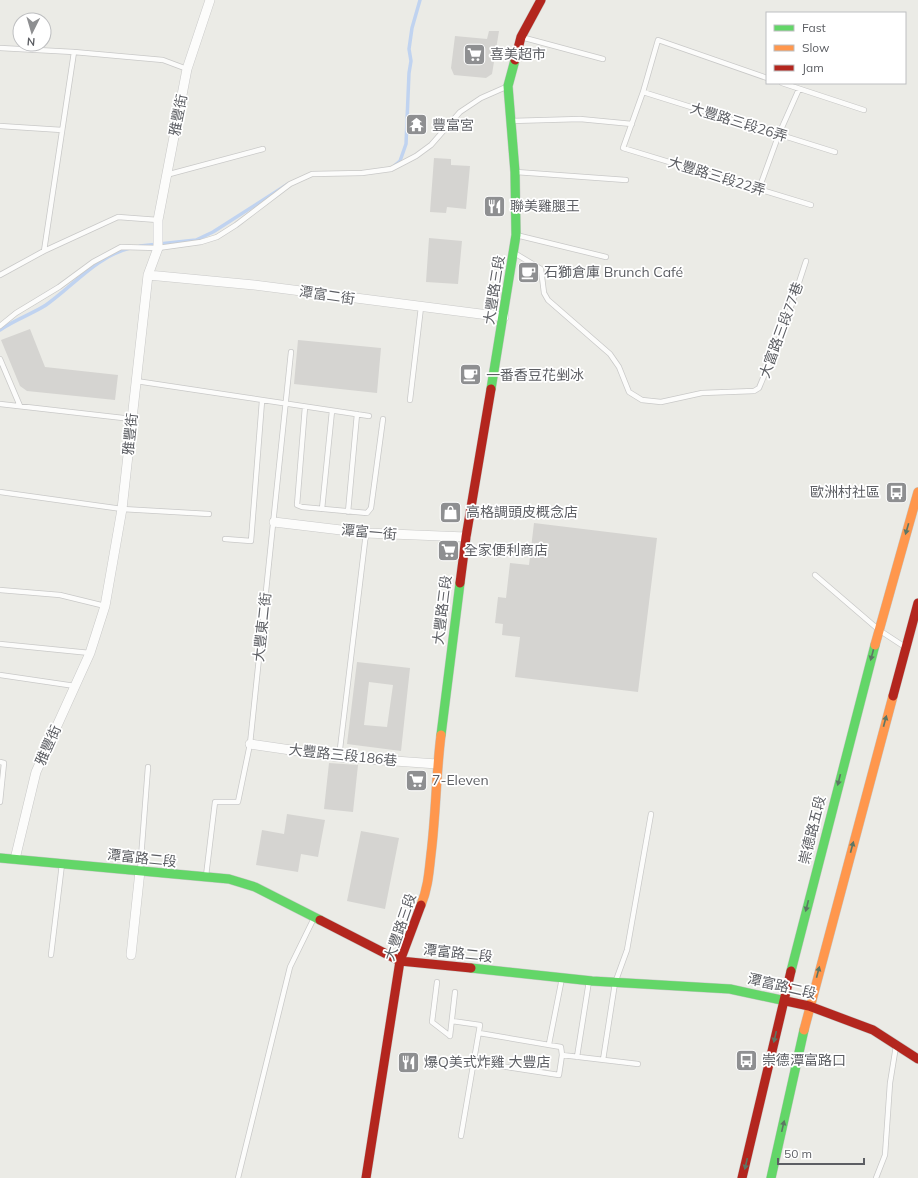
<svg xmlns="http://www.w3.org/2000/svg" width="918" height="1178" viewBox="0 0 918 1178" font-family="Mulish,'Noto Sans TC',sans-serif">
<rect width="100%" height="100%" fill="#ebebe6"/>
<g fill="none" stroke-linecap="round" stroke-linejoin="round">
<path stroke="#c0d3f0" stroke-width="3.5" d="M394 166 400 161 406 144 409 73 411 61 409 49 412 28 420 0
M140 246 196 240 213 232 288 184
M0 330C14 320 32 314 46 305 73 286 97 256 130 248"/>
</g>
<path fill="#d5d4d1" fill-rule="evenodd" d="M489 31H499L492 74 486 78 454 75 451 68 455 36 487 39Z
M434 158 451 159V165L470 166 466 209 447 207 446 213 430 212Z
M429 238 462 241 458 284 426 282Z
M30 329 45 367 118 375 115 400 27 391 20 386 1 340Z
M298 340 381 348 377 393 294 384Z
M534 523 657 538 638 692 515 677 520 637 502 635 503 624 495 623 498 597 506 598 510 563 529 565Z
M357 662 410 668 401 751 347 744ZM369 682 393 685 387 727 364 725Z
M329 763 358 765 353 812 324 809Z
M287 814 325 820 318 857 301 854 298 872 256 865 262 830 284 834Z
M361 831 399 838 385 909 347 901Z"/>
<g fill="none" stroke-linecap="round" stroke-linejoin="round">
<defs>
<path id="lane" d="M521 37 603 59
M0 48 74 52 163 60 187 69
M767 78 658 40 643 92 623 148 811 205
M782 83 864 110
M643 92 835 152
M511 121 580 119 632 124
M0 126 62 130
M516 172 626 180
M166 175 263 149
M759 189 779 134 799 89
M516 235 606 257
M44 251 74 52
M516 254 541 269 544 293 548 300 610 354 619 367 629 392 642 400 661 402 702 393 754 391 759 388 785 325 806 261
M0 275 44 251 118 217 158 220
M0 326 16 313 59 287 93 262 121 247 158 248 201 242 217 237 236 225 290 184 312 174 362 173 391 169 416 156 431 145 460 112 481 98 506 87
M0 359 20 406
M136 381 369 416
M410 400 421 307
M0 404 132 419
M305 407 297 505 302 507 367 513 371 508 383 419
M0 492 122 509 209 514
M322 509 332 411
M348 512 357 414
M225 539 251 541 262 401
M815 575 879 630 905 647
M0 590 60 595 105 606
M0 644 90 653
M0 675 75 686
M339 757 366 533
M0 762 4 763 0 802
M140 871 148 767
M206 876 215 802H238L250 744 291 352
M51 955 62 864
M437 982 432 1022 450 1036
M452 1021 480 1025 461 1136
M450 1036 455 992
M549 1044 562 978
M562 1055 638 1064
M577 1057 589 981
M603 1060 615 983 627 950 651 814
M474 1062 559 1075 562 1055 561 1047 479 1033
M238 1178 290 967 314 918
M876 1178 885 1155 890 1083 896 1046"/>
<path id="street" d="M148 275 254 285 504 317
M274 522 366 533 466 537
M250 744 339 757 437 764
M15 859 36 772 90 653 105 606 122 509 148 275 158 248V220L187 69 210 0
M131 955 140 871"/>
<path id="fast" d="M491 389 516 235 515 172 508 86 515 60
M441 735 460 583
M0 858 229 879 255 887 320 920
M471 968 592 981 730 989 786 1001
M791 971 875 645
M771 1178 804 1030"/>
<path id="slow" d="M875 645 918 492
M421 905C428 888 429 872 431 854 436 814 436 774 441 735
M804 1030 893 696"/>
<path id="jam" d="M515 60 521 37 541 0
M460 583 466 537 491 389
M893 696 918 603
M320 920 400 961 471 968
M786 1001 809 1006 873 1030 918 1059
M366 1178 400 961 421 905
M742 1178 791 971"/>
</defs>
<use href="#lane" stroke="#c9c9c8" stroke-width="6"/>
<use href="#street" stroke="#c9c9c8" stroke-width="10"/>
<use href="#fast" stroke="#c7c8c6" stroke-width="10"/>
<use href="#slow" stroke="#c7c8c6" stroke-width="10"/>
<use href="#jam" stroke="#c7c8c6" stroke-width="10"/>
<use href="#lane" stroke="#fcfcfb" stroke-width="4.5"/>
<use href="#street" stroke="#fcfcfb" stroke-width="9"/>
<use href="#fast" stroke="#63d668" stroke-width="9"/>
<use href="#slow" stroke="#ff974d" stroke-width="9"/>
<use href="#jam" stroke="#b3261e" stroke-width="9"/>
</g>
<defs><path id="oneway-solid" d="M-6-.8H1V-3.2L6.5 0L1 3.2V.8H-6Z"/></defs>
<g fill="#5d7664">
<use href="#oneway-solid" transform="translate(907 529) rotate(106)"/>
<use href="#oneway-solid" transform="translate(872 655) rotate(105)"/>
<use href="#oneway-solid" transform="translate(885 721) rotate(-75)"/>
<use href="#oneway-solid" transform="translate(839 780) rotate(104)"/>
<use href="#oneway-solid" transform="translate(852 847) rotate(-75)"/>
<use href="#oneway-solid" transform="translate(807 906) rotate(104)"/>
<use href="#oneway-solid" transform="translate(818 972) rotate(-75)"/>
<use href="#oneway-solid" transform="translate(775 1037) rotate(103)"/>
<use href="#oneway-solid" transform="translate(783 1126) rotate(-77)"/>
<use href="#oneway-solid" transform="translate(746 1164) rotate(103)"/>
</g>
<defs>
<symbol id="supermarket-square" viewBox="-11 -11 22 22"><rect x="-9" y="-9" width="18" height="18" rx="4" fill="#8e8f91" stroke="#fff"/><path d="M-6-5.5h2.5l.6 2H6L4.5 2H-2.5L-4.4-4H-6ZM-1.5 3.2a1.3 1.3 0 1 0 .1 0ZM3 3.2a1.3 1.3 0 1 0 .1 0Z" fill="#fff"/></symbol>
<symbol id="temple-square" viewBox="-11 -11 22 22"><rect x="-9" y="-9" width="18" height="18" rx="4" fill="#8e8f91" stroke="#fff"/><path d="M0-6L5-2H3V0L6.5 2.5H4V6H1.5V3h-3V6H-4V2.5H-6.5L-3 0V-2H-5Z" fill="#fff"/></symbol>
<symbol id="restaurant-square" viewBox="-11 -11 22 22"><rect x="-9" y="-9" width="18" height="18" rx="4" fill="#8e8f91" stroke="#fff"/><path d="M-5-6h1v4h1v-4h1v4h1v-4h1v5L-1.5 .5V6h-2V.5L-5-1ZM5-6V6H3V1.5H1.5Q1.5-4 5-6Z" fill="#fff"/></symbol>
<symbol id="cafe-square" viewBox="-11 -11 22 22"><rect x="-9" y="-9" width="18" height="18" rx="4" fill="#8e8f91" stroke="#fff"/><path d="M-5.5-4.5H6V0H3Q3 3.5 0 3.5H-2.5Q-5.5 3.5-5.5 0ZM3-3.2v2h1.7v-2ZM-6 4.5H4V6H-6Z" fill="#fff"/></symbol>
<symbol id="bus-square" viewBox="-11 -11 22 22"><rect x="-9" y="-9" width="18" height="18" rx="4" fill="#8e8f91" stroke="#fff"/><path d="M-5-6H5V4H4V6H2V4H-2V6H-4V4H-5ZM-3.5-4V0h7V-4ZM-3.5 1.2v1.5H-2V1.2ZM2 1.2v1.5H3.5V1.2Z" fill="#fff"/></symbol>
<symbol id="shop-square" viewBox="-11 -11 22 22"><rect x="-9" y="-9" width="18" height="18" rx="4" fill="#8e8f91" stroke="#fff"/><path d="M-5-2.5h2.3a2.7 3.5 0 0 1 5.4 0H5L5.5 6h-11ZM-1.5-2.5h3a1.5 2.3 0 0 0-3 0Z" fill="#fff"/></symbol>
</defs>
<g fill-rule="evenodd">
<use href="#supermarket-square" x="462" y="42" width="25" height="25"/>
<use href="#temple-square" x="404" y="112" width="25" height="25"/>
<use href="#restaurant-square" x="482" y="194" width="25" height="25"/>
<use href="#cafe-square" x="516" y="260" width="25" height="25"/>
<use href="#cafe-square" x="458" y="362" width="25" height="25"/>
<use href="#bus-square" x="884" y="480" width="25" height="25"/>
<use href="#shop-square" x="438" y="500" width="25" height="25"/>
<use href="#supermarket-square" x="436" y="538" width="25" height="25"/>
<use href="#supermarket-square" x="404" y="768" width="25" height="25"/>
<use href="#bus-square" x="734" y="1048" width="25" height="25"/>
<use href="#restaurant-square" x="396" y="1050" width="25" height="25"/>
</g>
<g text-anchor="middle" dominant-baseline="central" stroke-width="3.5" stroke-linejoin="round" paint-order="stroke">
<g font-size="14" fill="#5c5e63" stroke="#fff" text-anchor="start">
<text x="490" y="54">喜美超市</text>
<text x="432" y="125">豐富宮</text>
<text x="510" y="206">聯美雞腿王</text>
<text x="544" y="272">石獅倉庫 Brunch Café</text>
<text x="486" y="375">一番香豆花剉冰</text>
<text x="880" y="492" text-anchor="end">歐洲村社區</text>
<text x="466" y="512">高格調頭皮概念店</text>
<text x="464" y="550">全家便利商店</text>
<text x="432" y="780">7-Eleven</text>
<text x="762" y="1060">崇德潭富路口</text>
<text x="424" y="1062">爆Q美式炸雞 大豐店</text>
</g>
<g font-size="14" fill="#5c5e63" stroke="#fff">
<text transform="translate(178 115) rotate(-79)">雅豐街</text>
<text transform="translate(739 122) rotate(17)">大豐路三段26弄</text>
<text transform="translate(717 176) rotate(17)">大豐路三段22弄</text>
<text transform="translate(494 290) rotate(-81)">大豐路三段</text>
<text transform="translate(327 295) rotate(8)">潭富二街</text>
<text transform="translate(781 330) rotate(-70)">大富路三段77巷</text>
<text transform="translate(130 434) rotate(-84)">雅豐街</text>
<text transform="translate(369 532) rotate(5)">潭富一街</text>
<text transform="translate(442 610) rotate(-83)">大豐路三段</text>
<text transform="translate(262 627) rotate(-84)">大豐東二街</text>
<text transform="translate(48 745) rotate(-66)">雅豐街</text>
<text transform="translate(343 755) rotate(6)">大豐路三段186巷</text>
<text transform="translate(812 830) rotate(-76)">崇德路五段</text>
<text transform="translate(142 858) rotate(6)">潭富路二段</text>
<text transform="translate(400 927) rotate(-71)">大豐路三段</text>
<text transform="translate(458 953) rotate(6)">潭富路二段</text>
<text transform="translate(782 986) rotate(13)">潭富路二段</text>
</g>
</g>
<rect x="766" y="12" width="140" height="72" fill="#ffffff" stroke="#bebfc1"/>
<rect x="774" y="25" width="20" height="6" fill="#63d668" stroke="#bebfc1"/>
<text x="802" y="32" font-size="12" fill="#5c5e63">Fast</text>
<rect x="774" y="45" width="20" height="6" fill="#ff974d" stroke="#bebfc1"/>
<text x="802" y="52" font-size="12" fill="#5c5e63">Slow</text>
<rect x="774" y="65" width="20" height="6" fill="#b3261e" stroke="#bebfc1"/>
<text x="802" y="72" font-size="12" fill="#5c5e63">Jam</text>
<g transform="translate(32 32) rotate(185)"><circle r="19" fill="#ffffff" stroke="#bebfc1"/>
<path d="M0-3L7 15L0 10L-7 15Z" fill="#8e8f91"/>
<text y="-6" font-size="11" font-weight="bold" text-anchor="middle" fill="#5c5e63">N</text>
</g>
<path d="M778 1158v6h86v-6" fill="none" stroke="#5c5e63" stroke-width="2"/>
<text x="784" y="1158" font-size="12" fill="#5c5e63" stroke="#ffffff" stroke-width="3" paint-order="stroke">50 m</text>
</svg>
